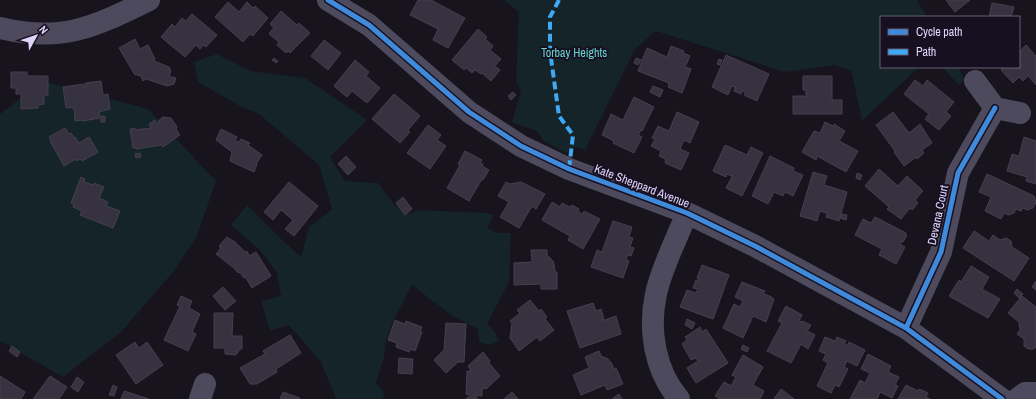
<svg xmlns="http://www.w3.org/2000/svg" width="1036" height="399" viewBox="0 0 1036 399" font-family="'Archivo Narrow',sans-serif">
<rect width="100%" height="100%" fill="#17141d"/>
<path fill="#142428" d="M504 0H917L927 17H881V67H919L862 121 851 70 834 65 785 72 656 31 635 49 585 150 575 147 574 149 565 153 543 140 537 131 512 122 521 92 516 81 519 12Z
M217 54 250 71 305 78 367 120 330 157 345 181 378 183 393 203 405 215 419 210 485 213 494 215 487 228 498 233H511L509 282 487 324 495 332 499 341 489 345 479 342 478 329 451 315 412 285 394 319 386 340 384 357 376 383 385 394 382 399H336L321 362 289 325 270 331 261 301 281 296 277 273 261 251 231 225 247 205 277 235 301 257 309 227 332 209 319 165 259 114 240 106 198 82 194 62Z
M942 67H958L965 80 959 85Z
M43 81 148 109 216 181 197 236 173 272 121 332 63 377 0 341V114Z"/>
<path fill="#37323f" stroke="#453f50" d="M418 0H431L465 18 448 48 433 40 438 29 410 15Z
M946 0H970L955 12Z
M228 2 239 12 247 2 253 8 255 6 268 18 253 36 250 34 243 42 215 17Z
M992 3 1014 7 1011 17H989Z
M281 11 297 25 299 23 310 33 290 53 288 51 286 53 277 45 279 42 269 34 274 27 270 24Z
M192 14 217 35 206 47 203 45 200 49 196 45 185 57 161 37 172 24 175 27 182 18 186 21Z
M478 29 487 37 485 39 493 46 490 50 501 59 495 66 500 70 491 81 482 73 481 74 475 70 472 73 466 68 464 70 452 60Z
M135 39 140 49 148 45 155 59 154 61 169 67 171 71 169 76 176 78 174 84 167 86 146 79 143 81 140 75 138 76 137 74 135 75 119 48Z
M324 40 341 53 328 70 311 56Z
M1026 45 1036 56V85L1028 76 1023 81 1019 77 1013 83 1001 70 1004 67H1019V52Z
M671 46 684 51 683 53 690 56 685 67 691 69 682 93 668 87 669 83 638 71 647 48 667 57Z
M726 55 769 74 757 101 744 95 746 93 742 91 741 94 734 91 735 87 732 86 728 95 712 87Z
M274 58 278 61 276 63 272 60Z
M636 58 641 60 638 65 634 63Z
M719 59 722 60 720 65 717 64Z
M355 60 369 72 366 76 380 88 367 103 352 91 347 97 334 86Z
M11 72H27V76H48V95H44V104L38 105V108L21 109V94H16V88H11Z
M803 76H832V100H842V114H793V96H808V95H806V90H803Z
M915 80 923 86 927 80 954 102 946 112 951 116 939 130 925 119 929 114 904 94Z
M101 81 103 95 108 94 110 109 99 112 100 118 83 121 82 120 75 121 74 108H72L71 107 66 108 63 87 84 84V87H86L85 83Z
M653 86 663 90 660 97 650 92Z
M513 92 516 95 511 100 508 96Z
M394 94 420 116 408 130 410 132 400 143 372 119Z
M634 97 654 107 642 131 641 130 638 135 642 137 634 153 613 143 614 141 602 135 611 114 623 120Z
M677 112 699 122 690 143 684 140 680 149 689 153 681 170 665 163 666 159 659 156 661 151 651 146 655 139 652 138 658 126 669 131Z
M893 112 909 133 920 124 932 143 922 150 924 153 917 159 916 157 904 166 894 152 895 151 876 125Z
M101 116H105V122H101Z
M163 117 171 118 177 127 176 129 180 135 163 147 162 145 136 149V148H133L130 129 135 128V130L151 128 149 124 155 120 157 124 159 122 158 121Z
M825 122 833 126 834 124 845 131 839 141 858 151 846 172 817 156 816 160 802 152 814 131 820 133Z
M428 125 441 135 437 140 446 146 430 169 407 153Z
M65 128 69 134 71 133 74 138 75 137 79 143 89 137 98 152 82 161 80 159 77 161 76 159 64 166 50 141 51 140 49 137Z
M221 129 237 137 235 141 239 142 241 139 250 143 248 145 262 155 256 164H257L254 172 230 161 232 152 216 140Z
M1024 137 1036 141V184L1026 181 1027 177 1007 171 1012 154 1019 156Z
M725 145 747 155 751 147 763 153 742 196 726 188 733 175 731 176 727 174 726 177 713 171Z
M465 151 482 160 480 163 483 164 482 166 489 170 483 180 482 179 469 201 447 188 460 165 458 164Z
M140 153 141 157 136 158 135 154Z
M346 156 356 167 348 175 338 164Z
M770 156 794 168 793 171 803 175 793 196 785 192 783 196 774 192 768 204 752 196Z
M879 169 898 186 907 176 923 191 915 200 918 203 912 210 910 208 901 219 887 209 889 207 865 186Z
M813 172 827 176 824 185 847 192 839 221 826 217 827 213 820 211 817 221 800 216Z
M857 173 862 175 860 180 856 178Z
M987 174 1034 196 1036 202 1033 208 1027 210 1023 208 1021 211 1016 209 1014 213 1008 215 1004 213 1001 219 985 211 991 197 979 192Z
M81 177 85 179 84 182 93 185 94 183 104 187 99 198 108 202 106 206 120 211 113 228 80 215 82 211 73 207 74 205 71 203Z
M289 182 318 206 294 236 285 229 293 220 281 210 273 220 264 212Z
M506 182 510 184 521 182 545 194 536 209 532 206 519 228 500 217 509 202 498 196Z
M403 197 412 209 405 215 396 203Z
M552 202 560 207 562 203 570 207 572 205 579 209 578 212 583 214 584 211 600 219 583 249 568 240 570 236 542 220Z
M842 214 847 215 846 220 840 218Z
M875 217 906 233 905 235H907L903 242 902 241 900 244 905 247 896 264 879 255 882 249 855 235 863 219 871 223Z
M613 221 632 227 629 237 633 238 630 247 634 248 631 256 628 255 626 260 629 261 623 278 591 267 597 250 602 252Z
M974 231 989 241 993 235 1000 240 1006 238 1011 241 1012 247 1029 258 1014 281 963 248Z
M227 237 233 241H234L245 252 247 251 249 256 256 252 271 276 252 288 246 278 243 277 241 273 237 272 235 269 216 254 221 248 219 246Z
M531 250H547V255L553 261 554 264 555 272H557V289H541V284L514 285V263L532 262Z
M702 265 729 275 713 319 680 307 687 290 696 293 698 289 693 288 696 280 698 281 699 279 697 278Z
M971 266 989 277 982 289 1000 299 988 318 949 296 959 280 961 282Z
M1036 281V290L1032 287Z
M742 282 765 291 763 294H764L772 297 771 298 774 299 766 322 753 316 743 338 723 328 734 304 740 307 743 301 735 297Z
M223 287 236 301 225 310 213 296Z
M1017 289 1023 294 1019 298 1014 293Z
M181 296 192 301 189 308 200 314 192 332 196 334 188 351 164 340 180 306 177 305Z
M1022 296 1036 307V347L1034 349H1028L1024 346V339L1017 334 1020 330 1019 322 1008 313Z
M530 300 539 311 541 309 547 317 545 319 554 330 540 341 537 337 519 351 510 338 512 323 510 321 520 313 517 310Z
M593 303 596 311 601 309 604 319 601 320 602 321 616 316 621 334 580 348 567 311Z
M786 306 802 315 799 321 802 322V321L811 325 807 331 815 335 808 349 801 344 791 363 767 351 782 323 778 321Z
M214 313H233L232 336H242V349H240L236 355 225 354V348H214Z
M687 319 695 323 692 329 685 325Z
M395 320 405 324 406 321 422 327 420 331 422 332 415 351 411 349 409 352 396 347 397 343 388 340Z
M446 323 466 324 464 362H458L446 373 434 360 444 350Z
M700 327 702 332 706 329 728 363 696 383 687 368 698 361 696 358 691 360 682 344 687 340 685 337Z
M290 335 301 353 276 369 277 372 257 384H250L240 368 265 354 263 351Z
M825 337 835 341 837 337 846 341 844 344 847 346 849 342 865 350 857 366 847 361 844 367 848 369 839 387 835 385 831 393 817 386 828 363 823 360 826 354 819 351Z
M135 342 139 348 147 342 163 365 136 384 116 355Z
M743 345 749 348 747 352 741 349Z
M12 346 20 352 17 357 9 351Z
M599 351 601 356 608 359 610 362H611L614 369 616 368 623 384 607 390 605 385 581 395 573 375 589 368 585 357Z
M483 352 490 361 489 363 500 376 486 389 482 388V396L475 395 478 399H466L470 395 466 394 467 371 470 372V369L468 366Z
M868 354 891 366 888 372 899 377 895 385 898 386 892 398 880 392 877 399H850L860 380 865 383 870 373 861 369Z
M743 355 763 367 753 385 764 391 760 399H720L715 396 724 382 731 386 736 377 732 375Z
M399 358 413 359 412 374 398 373Z
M0 376 25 392 21 399H0Z
M50 376 67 387 59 399H33Z
M77 377 84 382 78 392 71 387Z
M113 385 117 387 114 396 109 395Z
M906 385 918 391 919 389 928 393 926 397 930 399H898Z
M781 389 794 399H774Z
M124 391 149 399H121Z
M283 392 300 398 299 399H280Z
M512 392 518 399H504Z
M619 394 622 399H612Z"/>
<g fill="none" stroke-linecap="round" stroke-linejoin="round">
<path stroke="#4e4a5d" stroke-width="22" d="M328 0 369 25 469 112 521 146 569 169 687 213 755 246 906 328 1002 399
M0 28C62 43 94 27 149 0
M975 81 995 108 1020 113
M906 328 941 252 958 173 995 108
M200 399 205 384
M679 399C655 371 648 330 656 294 661 269 677 238 687 213
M1017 399 1025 393H1036"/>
<path stroke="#3fa9f5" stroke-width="4" stroke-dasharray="8 4" stroke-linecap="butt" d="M559 0 550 17V51L559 116 573 135 569 169"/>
<defs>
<path id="cycleway" d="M328 0 369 25 469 112 521 146 569 169 687 213 755 246 906 328 1002 399
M906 328 941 252 958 173 995 108"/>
</defs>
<use href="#cycleway" stroke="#161021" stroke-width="8"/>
<use href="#cycleway" stroke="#408adc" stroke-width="5"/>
</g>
<g text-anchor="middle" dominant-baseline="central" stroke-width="4" stroke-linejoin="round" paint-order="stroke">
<g font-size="12" fill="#67d3d0" stroke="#161021">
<text x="574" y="53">Torbay Heights</text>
</g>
<g font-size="12" fill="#e1d4fb" stroke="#161021">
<text transform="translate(642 186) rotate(21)">Kate Sheppard Avenue</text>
<text transform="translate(938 215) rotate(-78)">Devana Court</text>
</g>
</g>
<rect x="880" y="16" width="140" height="52" fill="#161021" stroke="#675e78"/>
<rect x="888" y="29" width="20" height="6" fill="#408adc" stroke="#675e78"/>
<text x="916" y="36" font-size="12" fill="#e1d4fb">Cycle path</text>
<rect x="888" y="49" width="20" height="6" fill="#3fa9f5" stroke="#675e78"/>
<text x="916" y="56" font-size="12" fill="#e1d4fb">Path</text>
<g transform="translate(36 36) rotate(50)" stroke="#161021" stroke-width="3" paint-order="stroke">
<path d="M0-3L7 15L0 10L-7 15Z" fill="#e1d4fb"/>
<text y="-6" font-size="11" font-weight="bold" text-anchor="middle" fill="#e1d4fb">N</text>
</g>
</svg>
